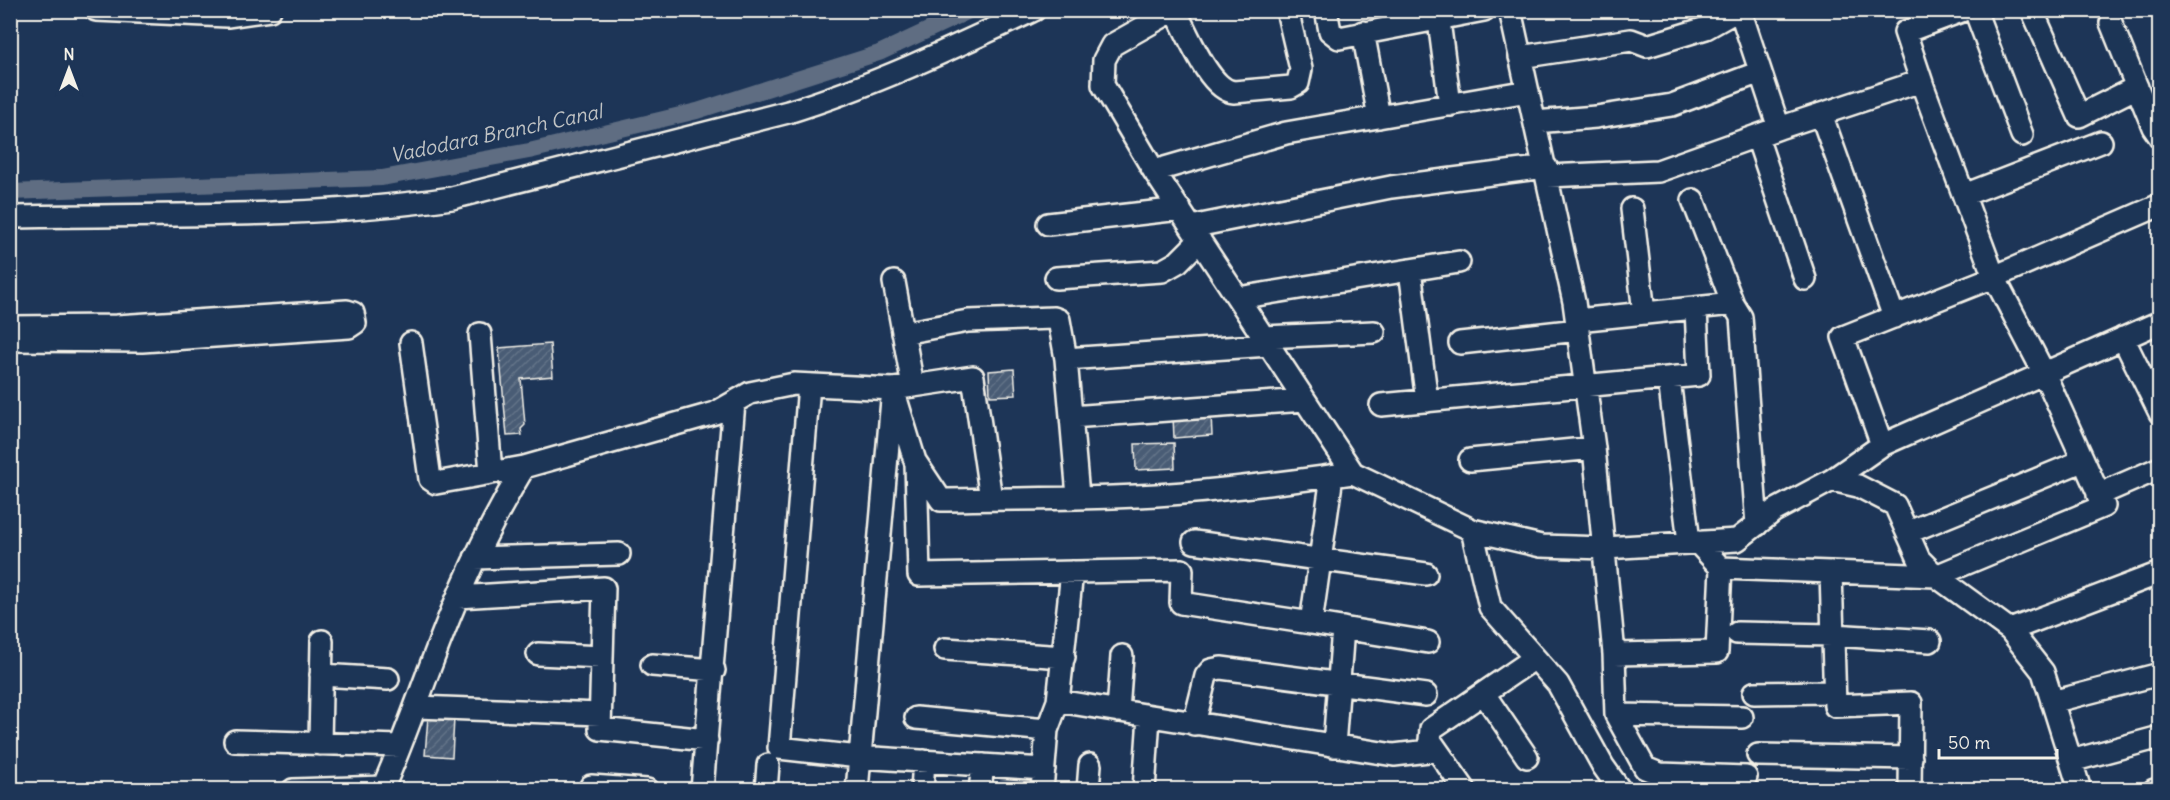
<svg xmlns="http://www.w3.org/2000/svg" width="2170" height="800" viewBox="0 0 2170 800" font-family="Delius,sans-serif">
<defs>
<pattern id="building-hatch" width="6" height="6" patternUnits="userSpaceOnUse" patternTransform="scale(1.5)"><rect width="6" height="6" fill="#485b74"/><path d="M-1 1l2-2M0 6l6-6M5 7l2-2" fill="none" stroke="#637388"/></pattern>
</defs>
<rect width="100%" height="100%" fill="#1d3557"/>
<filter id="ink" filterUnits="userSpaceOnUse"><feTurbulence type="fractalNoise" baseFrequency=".0167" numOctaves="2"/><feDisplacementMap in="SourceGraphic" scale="12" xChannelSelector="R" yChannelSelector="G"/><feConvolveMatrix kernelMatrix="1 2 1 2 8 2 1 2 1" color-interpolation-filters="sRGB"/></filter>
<g filter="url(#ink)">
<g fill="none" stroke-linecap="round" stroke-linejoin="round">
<path stroke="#5e6d82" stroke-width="16" d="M10 192 382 178 529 151 697 111 879 53 971 10"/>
</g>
<path fill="url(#building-hatch)" stroke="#f4f1e8" stroke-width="1.5" d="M550 344 553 376 521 379 525 425 521 429 522 435 507 436 499 348Z
M1014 369 1016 395 990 396 989 371Z
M1211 415 1212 435 1174 438 1173 416Z
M1174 443 1175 468 1136 470 1135 444Z
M428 717 454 718 452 757 425 755Z
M555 786H589V790H555Z"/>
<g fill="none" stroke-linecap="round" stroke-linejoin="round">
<defs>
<path id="minor" d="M96 10 227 16 270 10
M1174 10 1112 45 1104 60 1103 85 1154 171 1353 473 1472 530 1541 546 1605 548 1737 540 1774 511 1832 480 1858 486 1895 505 1919 559 1936 576 2010 630 2043 672 2080 790
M1175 10C1187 32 1209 90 1234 92L1291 87 1298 83 1301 69 1287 10
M1326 10 1330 31 1339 38 1484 10
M1510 10 1574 302 1594 448 1614 654 1717 652 1721 568
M1975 10 2022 135
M2032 10 2079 116 2137 87
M1439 21 1450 105
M2111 23 2153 127 2160 137
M1363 32 1379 117
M1520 57 1631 40 1647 46 1706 28 1738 10
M1925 92 1905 32 1964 10
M1821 114 1894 317
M1535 122 1596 117 1672 105 1760 72
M1757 137 1805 279
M1154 171 1286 133 1528 91
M1548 176 1658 171 1779 128 1740 10
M1964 195 2101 142
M1693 200 1733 304
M1632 209 1644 313
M10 217C157 214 307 219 452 198L788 112C873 86 953 48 1034 10
M1048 224 1180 209
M1191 227 1391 187 1546 167
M1410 270 1427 401
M1056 278 1162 271 1178 262 1200 240
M894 282 913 386
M1238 298 1459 262
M1577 320 1733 304 1741 317 1757 525
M10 327 117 326 347 311 353 313 355 323 349 327 142 341 10 340
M903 333 968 321 1054 318 1059 320 1066 359
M480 334 491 473
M1264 337 1374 332
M2123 338 2160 413
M411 343 430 479 436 483 524 467
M1460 343 1578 330
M1669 379 1689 542
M809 385 779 748 859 757 1044 769
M1381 405 1699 375 1696 308
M1071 417 1305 400
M1882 445 1843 337 1994 277 2160 205
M1470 460 1594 448
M916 463 919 575 1182 570 1181 603 1311 623
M1332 476 1311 623 1428 642
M1832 480 1882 445 2160 322
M2098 495 2160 468
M1078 496 1066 359 1269 345
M991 499 973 377 893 389 915 461 941 500C1017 498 1094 500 1170 494 1231 490 1292 481 1353 473
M1472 530 1490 607 1558 684 1603 766 1620 790
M1909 532 2082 461
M1194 542 1426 574
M1697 542 1721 568 1936 576 2104 506 2044 373 1994 277 1921 81 1779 128
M475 558 619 554
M1831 572 1835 706 1911 703 1910 790
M458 597 604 588 600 729 707 740
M2010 630 2160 573
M1737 633 1832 635 1930 641
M945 649 1064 657
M538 654 602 657
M1614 654 1616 715 1645 768 1660 774 1746 777
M652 665 714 670
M321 675 388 679
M1754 693 1834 692
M1484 694 1527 757
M1058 701 1072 572
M2052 702 2160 674
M417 707 600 714
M1118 711 1122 656
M1616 715 1742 717
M916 718 1047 730
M1194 724 1206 676 1211 670 1221 668 1426 695
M235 741 400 746
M320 744 322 641
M1334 746 1343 628
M1758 755 1911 758
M2071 761 2160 737
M591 786 647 790
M293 790 383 787
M382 790C412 722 433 652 463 585 481 544 501 505 524 467L715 413 750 393 794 384 893 389 857 790
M702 790 734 402
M766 790 768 765
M922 790 924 761
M980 790 983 765
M1042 790 1047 730 1058 701 1394 755 1437 750
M1088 790 1090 765
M1144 790 1149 717
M1465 790 1430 740 1431 729 1535 658
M2154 790 2160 789"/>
</defs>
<use href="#minor" stroke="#f4f1e8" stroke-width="26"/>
<use href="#minor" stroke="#1d3557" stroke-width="21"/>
</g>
</g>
<g text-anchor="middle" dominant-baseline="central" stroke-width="4.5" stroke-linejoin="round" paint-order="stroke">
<g font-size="20" font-style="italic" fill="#c0c3c4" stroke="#1d3557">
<text transform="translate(496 133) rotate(-12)">Vadodara Branch Canal</text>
</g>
</g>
<rect width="2170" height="800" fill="none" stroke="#1d3557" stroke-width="36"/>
<rect x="18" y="18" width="2134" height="764" fill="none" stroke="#f4f1e8" stroke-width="2" filter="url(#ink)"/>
<g transform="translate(69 69)" stroke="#1d3557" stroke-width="4.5" paint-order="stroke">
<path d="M0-4.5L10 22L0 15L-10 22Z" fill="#f4f1e8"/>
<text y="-9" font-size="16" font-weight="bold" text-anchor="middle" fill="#f4f1e8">N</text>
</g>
<path d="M1939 749v9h118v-9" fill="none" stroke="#f4f1e8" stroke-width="3"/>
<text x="1948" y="749" font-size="18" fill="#f4f1e8" stroke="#1d3557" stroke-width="4.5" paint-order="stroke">50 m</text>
</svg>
